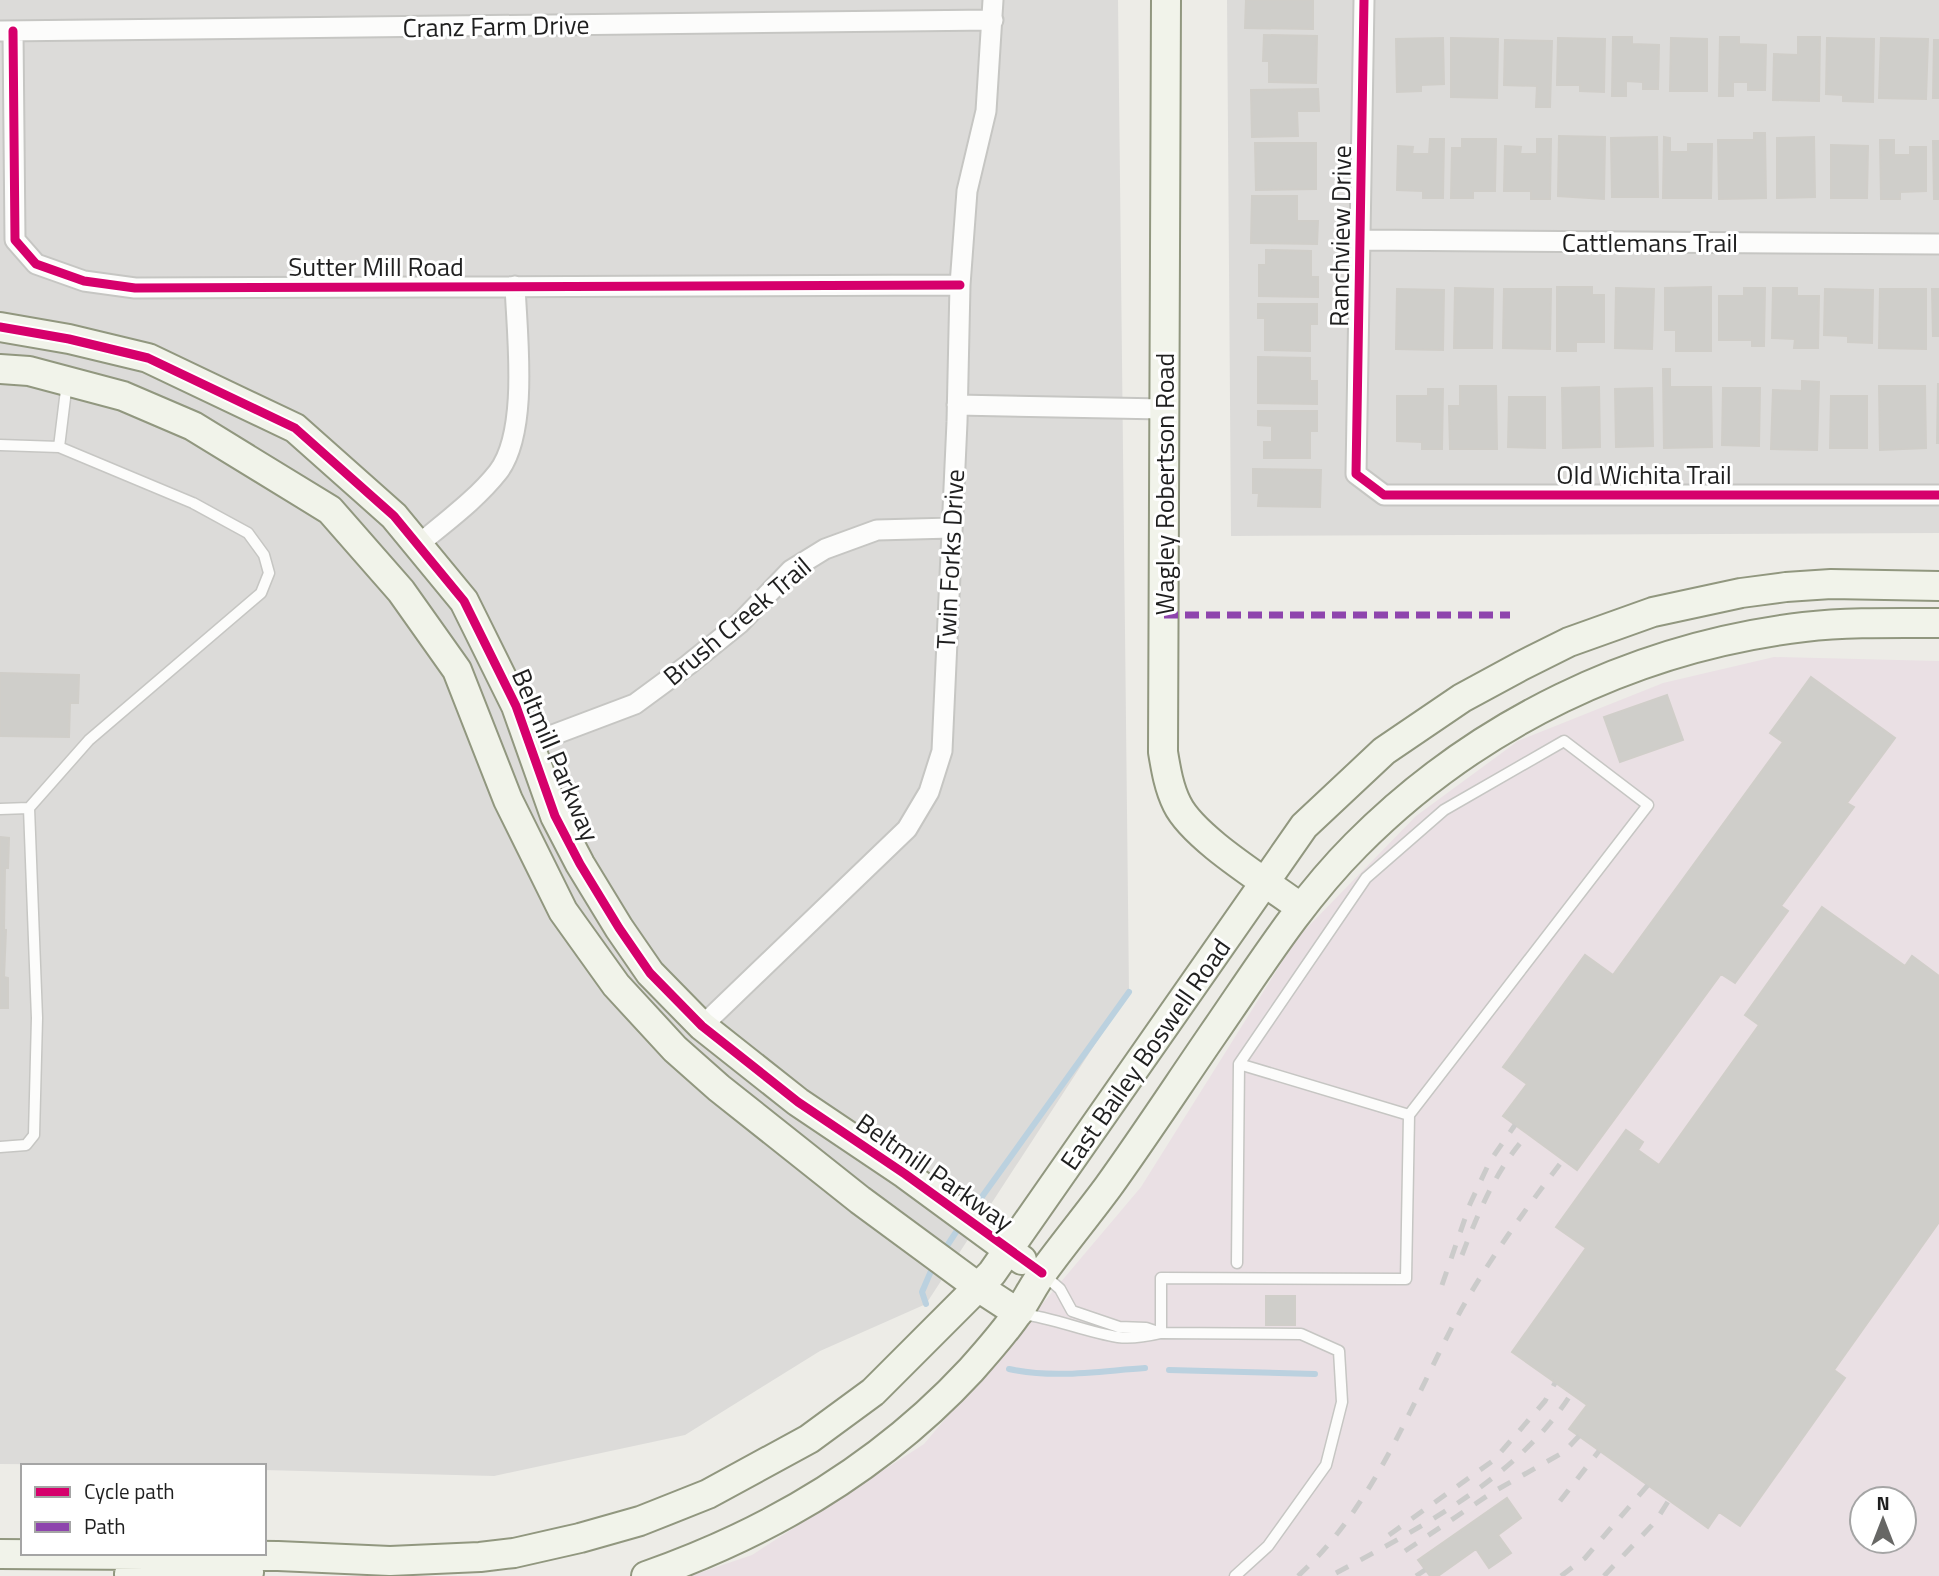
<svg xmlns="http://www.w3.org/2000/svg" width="1939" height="1576" viewBox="0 0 1939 1576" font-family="'Titillium Web',sans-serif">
<rect width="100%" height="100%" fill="#edece7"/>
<path fill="#dcdbd9" d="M0 0H1118L1129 992 926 1304 820 1351 685 1435 494 1476 264 1470V1466L0 1464Z
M1227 0H1939V533L1231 536Z"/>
<path fill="#eae0e4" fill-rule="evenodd" d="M1774 657 1939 661V1576H690L752 1555 924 1444 1141 1187 1297 938 1416 816 1518 741 1663 683ZM1862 1499H1904V1541H1862Z"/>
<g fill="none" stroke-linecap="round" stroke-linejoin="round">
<path stroke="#bbd1df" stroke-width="6" d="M971 1212 1129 992
M943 1252 958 1229
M926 1304 922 1292 931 1271
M1009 1369C1054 1379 1100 1371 1145 1368
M1169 1370 1315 1374"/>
</g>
<path fill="#cfceca" stroke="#d0cec9" stroke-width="2" d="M1246 0H1313V29L1245 28Z
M1264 35 1317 36 1316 83 1269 82V61H1263Z
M1613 37H1632V44L1659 45 1658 89H1643V82L1626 81V96H1612Z
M1720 37H1739V44L1766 45 1765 90H1748V82H1733V96H1719Z
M1798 37H1820L1819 101 1773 100 1774 54 1798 55Z
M1443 38 1444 84 1421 85V91L1397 92 1396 39Z
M1451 38 1498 39 1497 98 1451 97Z
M1558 38 1605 39 1604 92 1580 91V85H1557Z
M1671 38 1707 39V91H1670Z
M1827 38 1874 39 1873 102 1843 101V95L1826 94Z
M1881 38 1928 39 1926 99 1879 98Z
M1505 40 1552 41 1550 107H1536L1537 86 1504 85Z
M1934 40H1939V98H1933Z
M1318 89 1319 111H1297L1298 136 1252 137 1251 90Z
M1754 133H1765L1766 198 1719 199 1718 140H1754Z
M1559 136 1605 137 1604 199 1558 196Z
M1657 137 1658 197H1612L1611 138Z
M1664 137 1670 138V152H1688V144H1712L1711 198H1663Z
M1814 137 1815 197 1777 198V138Z
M1430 139H1444L1443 198H1423V191L1397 190 1398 146 1413 147 1412 154H1429Z
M1462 139H1496L1495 191H1473V198H1451L1452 148H1462Z
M1537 139H1551L1550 199H1531V191H1504L1505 146 1521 147 1520 154H1537Z
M1880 140H1894V155H1910V147H1926V191L1900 192V199H1881Z
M1933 141H1939V199H1934Z
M1255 143H1316V189L1256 190Z
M1831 145 1868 146 1867 198H1831Z
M1252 196H1297V221H1318L1317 244 1251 243Z
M1266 250 1311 251V277H1318V297L1259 296V265H1266Z
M1557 287H1592V295H1604V342H1576V351H1557Z
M1711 287V351H1676V330H1665V288Z
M1455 288 1493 289 1492 348H1454Z
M1616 288 1654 289 1652 349 1615 348Z
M1744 288H1765L1764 346H1752V340H1719V296H1744Z
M1773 288H1797V296H1819L1818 348H1794L1795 339 1772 338Z
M1397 289 1444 290 1443 350 1396 349Z
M1504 289H1551L1550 349 1503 348Z
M1825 289 1873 290 1872 343 1848 342V336L1824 335Z
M1880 289H1926V349L1879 348Z
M1932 289H1939V336H1933Z
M1258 304H1317V324H1310V351L1265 350V318H1258Z
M1258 357 1310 358V381H1317V404L1258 403Z
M1663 369H1670V387H1711L1712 447 1664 448Z
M1802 381 1819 382 1817 450 1771 449 1773 390 1802 391Z
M1938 384H1939V443H1937Z
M1460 386H1496L1497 449H1450L1449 406H1460Z
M1879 386H1925L1926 448 1880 450Z
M1599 387 1600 447 1563 448 1562 388Z
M1652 388 1653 446 1616 447 1615 389Z
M1723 388H1760L1759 446 1722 445Z
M1428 389H1443L1442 449H1422V442L1397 441V396H1428Z
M1831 396H1867V448H1830Z
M1509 397H1545V448L1508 447Z
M1258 411H1317V431H1310V458H1264V442H1272V426L1258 425Z
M1253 469 1321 470 1320 507 1258 506 1259 493H1253Z
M0 673 79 675 78 703H70L69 737 0 736Z
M1811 677 1895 738 1847 803 1854 807 1781 906 1788 911 1735 983 1721 974 1577 1170 1503 1116 1527 1084 1503 1067 1585 955 1613 975 1783 742 1770 733Z
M1667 695 1683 740 1620 762 1604 717Z
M0 837 9 838 8 868H5L4 930H6L4 977 8 978V1008H0Z
M1822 907 1905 966 1912 956 1939 976V1222L1834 1370 1845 1378 1740 1526 1719 1512 1708 1528 1569 1429 1587 1405 1512 1352 1586 1248 1556 1227 1626 1130 1643 1142 1638 1150 1659 1165 1759 1025 1745 1015Z
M1266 1296H1295V1325H1266Z
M1507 1498 1521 1518 1498 1535 1511 1553 1489 1568 1476 1549 1438 1576H1430L1418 1560Z"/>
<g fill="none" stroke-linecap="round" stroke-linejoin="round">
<defs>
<path id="lane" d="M0 445 59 447 193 503 248 533 264 555 269 573 261 593 89 740 29 808 37 1018 34 1135 26 1145 0 1147
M59 447 67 382
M0 809 29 808
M1239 1064 1409 1115
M1044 1275 1060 1289 1072 1311 1119 1327 1146 1328 1161 1333
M1022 1314C1055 1318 1085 1332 1118 1337 1132 1339 1148 1336 1161 1333L1301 1334 1339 1351 1342 1402 1326 1465 1268 1546 1235 1576
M1161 1333V1278L1406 1279 1409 1115 1648 805 1564 741 1444 810 1366 878 1239 1064 1237 1263"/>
<path id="street" d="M1364 0 1356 474 1384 495H1939
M1 31 993 20
M13 31 15 240 36 264 84 281 135 288 960 285
M1361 240 1939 244
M957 405 1164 409
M418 545C445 522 476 500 498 472 529 432 517 335 515 286
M529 744 635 704 688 665 740 623 791 570 825 549 877 530 951 528
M702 1026 907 829 929 792 942 751 957 422 960 285 967 191 986 111 993 0"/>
<path id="secondary" d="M1166 0 1163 752C1166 770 1169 788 1177 804 1194 839 1268 883 1301 908
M0 327 69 339 148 358 295 428 394 516 464 601 516 706 555 816 580 864 619 928 650 973 702 1026 798 1102 905 1174 1022 1260
M0 369 29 371 123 396 193 426 330 510 401 591 457 670 508 800 563 911 616 985 675 1049 719 1088 860 1200 978 1287 1018 1313
M0 1554 278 1556 390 1561 480 1557 514 1553 580 1538 640 1521 708 1494 809 1439 873 1392 992 1273 1304 826 1384 751 1462 698 1521 666 1569 642 1653 612 1741 593 1786 587 1831 584 1939 586
M129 1574 209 1575 249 1572
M646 1576C769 1533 882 1466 971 1370 988 1351 1005 1332 1019 1311 1028 1297 1036 1281 1046 1268 1066 1241 1088 1214 1108 1187 1144 1137 1178 1085 1213 1034 1258 969 1300 901 1356 845 1476 724 1635 647 1804 627 1849 622 1894 623 1939 623"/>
</defs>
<use href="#lane" stroke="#c6c6c3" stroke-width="13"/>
<use href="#street" stroke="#c6c6c3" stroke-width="23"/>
<use href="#secondary" stroke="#91977f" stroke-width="32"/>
<use href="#lane" stroke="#fcfcfb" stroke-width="10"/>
<use href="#street" stroke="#fcfcfb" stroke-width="19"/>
<use href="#secondary" stroke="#f1f3ea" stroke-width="28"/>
<path stroke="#cbcbca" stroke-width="5" stroke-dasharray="14 14" stroke-linecap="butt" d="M1462 1255C1479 1211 1496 1169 1528 1134
M1442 1285 1470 1204 1490 1161 1515 1125
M1560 1501 1599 1451
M1389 1535 1494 1460 1545 1401 1555 1383
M1405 1551 1493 1492 1564 1452 1579 1436
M1336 1573C1420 1528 1519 1477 1571 1394
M1298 1576C1376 1505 1412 1401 1461 1310 1490 1258 1527 1207 1563 1160
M1416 1576 1425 1570
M1561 1576 1585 1558 1648 1485
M1604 1576 1655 1522 1669 1500"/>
<path stroke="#8e44ad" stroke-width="7" stroke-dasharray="14 7" stroke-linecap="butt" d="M1164 615H1510"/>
<defs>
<path id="cycleway" d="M1364 0 1356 474 1384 495H1939
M13 31 15 240 36 264 84 281 135 288 960 285
M0 327 69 339 148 358 295 428 394 516 464 601 516 706 555 816 580 864 619 928 650 973 702 1026 798 1102 905 1174 1042 1273"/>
</defs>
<use href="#cycleway" stroke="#fff" stroke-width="13"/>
<use href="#cycleway" stroke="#d6006c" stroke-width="9"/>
</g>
<g text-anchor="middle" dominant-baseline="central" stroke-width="6" stroke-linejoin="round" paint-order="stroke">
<g font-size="26" fill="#1f1f1f" stroke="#fff">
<text transform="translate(496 26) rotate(-1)">Cranz Farm Drive</text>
<text transform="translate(1340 236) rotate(-89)">Ranchview Drive</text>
<text x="1650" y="242">Cattlemans Trail</text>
<text x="376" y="266">Sutter Mill Road</text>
<text x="1644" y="474">Old Wichita Trail</text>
<text transform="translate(1164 484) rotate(-90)">Wagley Robertson Road</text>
<text transform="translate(950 559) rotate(-87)">Twin Forks Drive</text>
<text transform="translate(737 621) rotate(-40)">Brush Creek Trail</text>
<text transform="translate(556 755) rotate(67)">Beltmill Parkway</text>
<text transform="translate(1145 1054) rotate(-55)">East Bailey Boswell Road</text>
<text transform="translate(935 1172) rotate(35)">Beltmill Parkway</text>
</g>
</g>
<rect x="21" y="1464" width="245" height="91" fill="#ffffff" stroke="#a5a5a5" stroke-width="2"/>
<rect x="35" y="1487" width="35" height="10" fill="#d6006c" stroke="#a5a5a5" stroke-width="2"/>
<text x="84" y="1499" font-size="21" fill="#1f1f1f">Cycle path</text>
<rect x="35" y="1522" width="35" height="10" fill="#8e44ad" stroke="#a5a5a5" stroke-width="2"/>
<text x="84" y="1534" font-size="21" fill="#1f1f1f">Path</text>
<g transform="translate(1883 1520)"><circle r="33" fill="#ffffff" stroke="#a5a5a5" stroke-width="2"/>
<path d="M0-5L12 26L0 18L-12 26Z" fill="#676765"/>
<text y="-10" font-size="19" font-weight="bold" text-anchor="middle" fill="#1f1f1f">N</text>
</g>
</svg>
